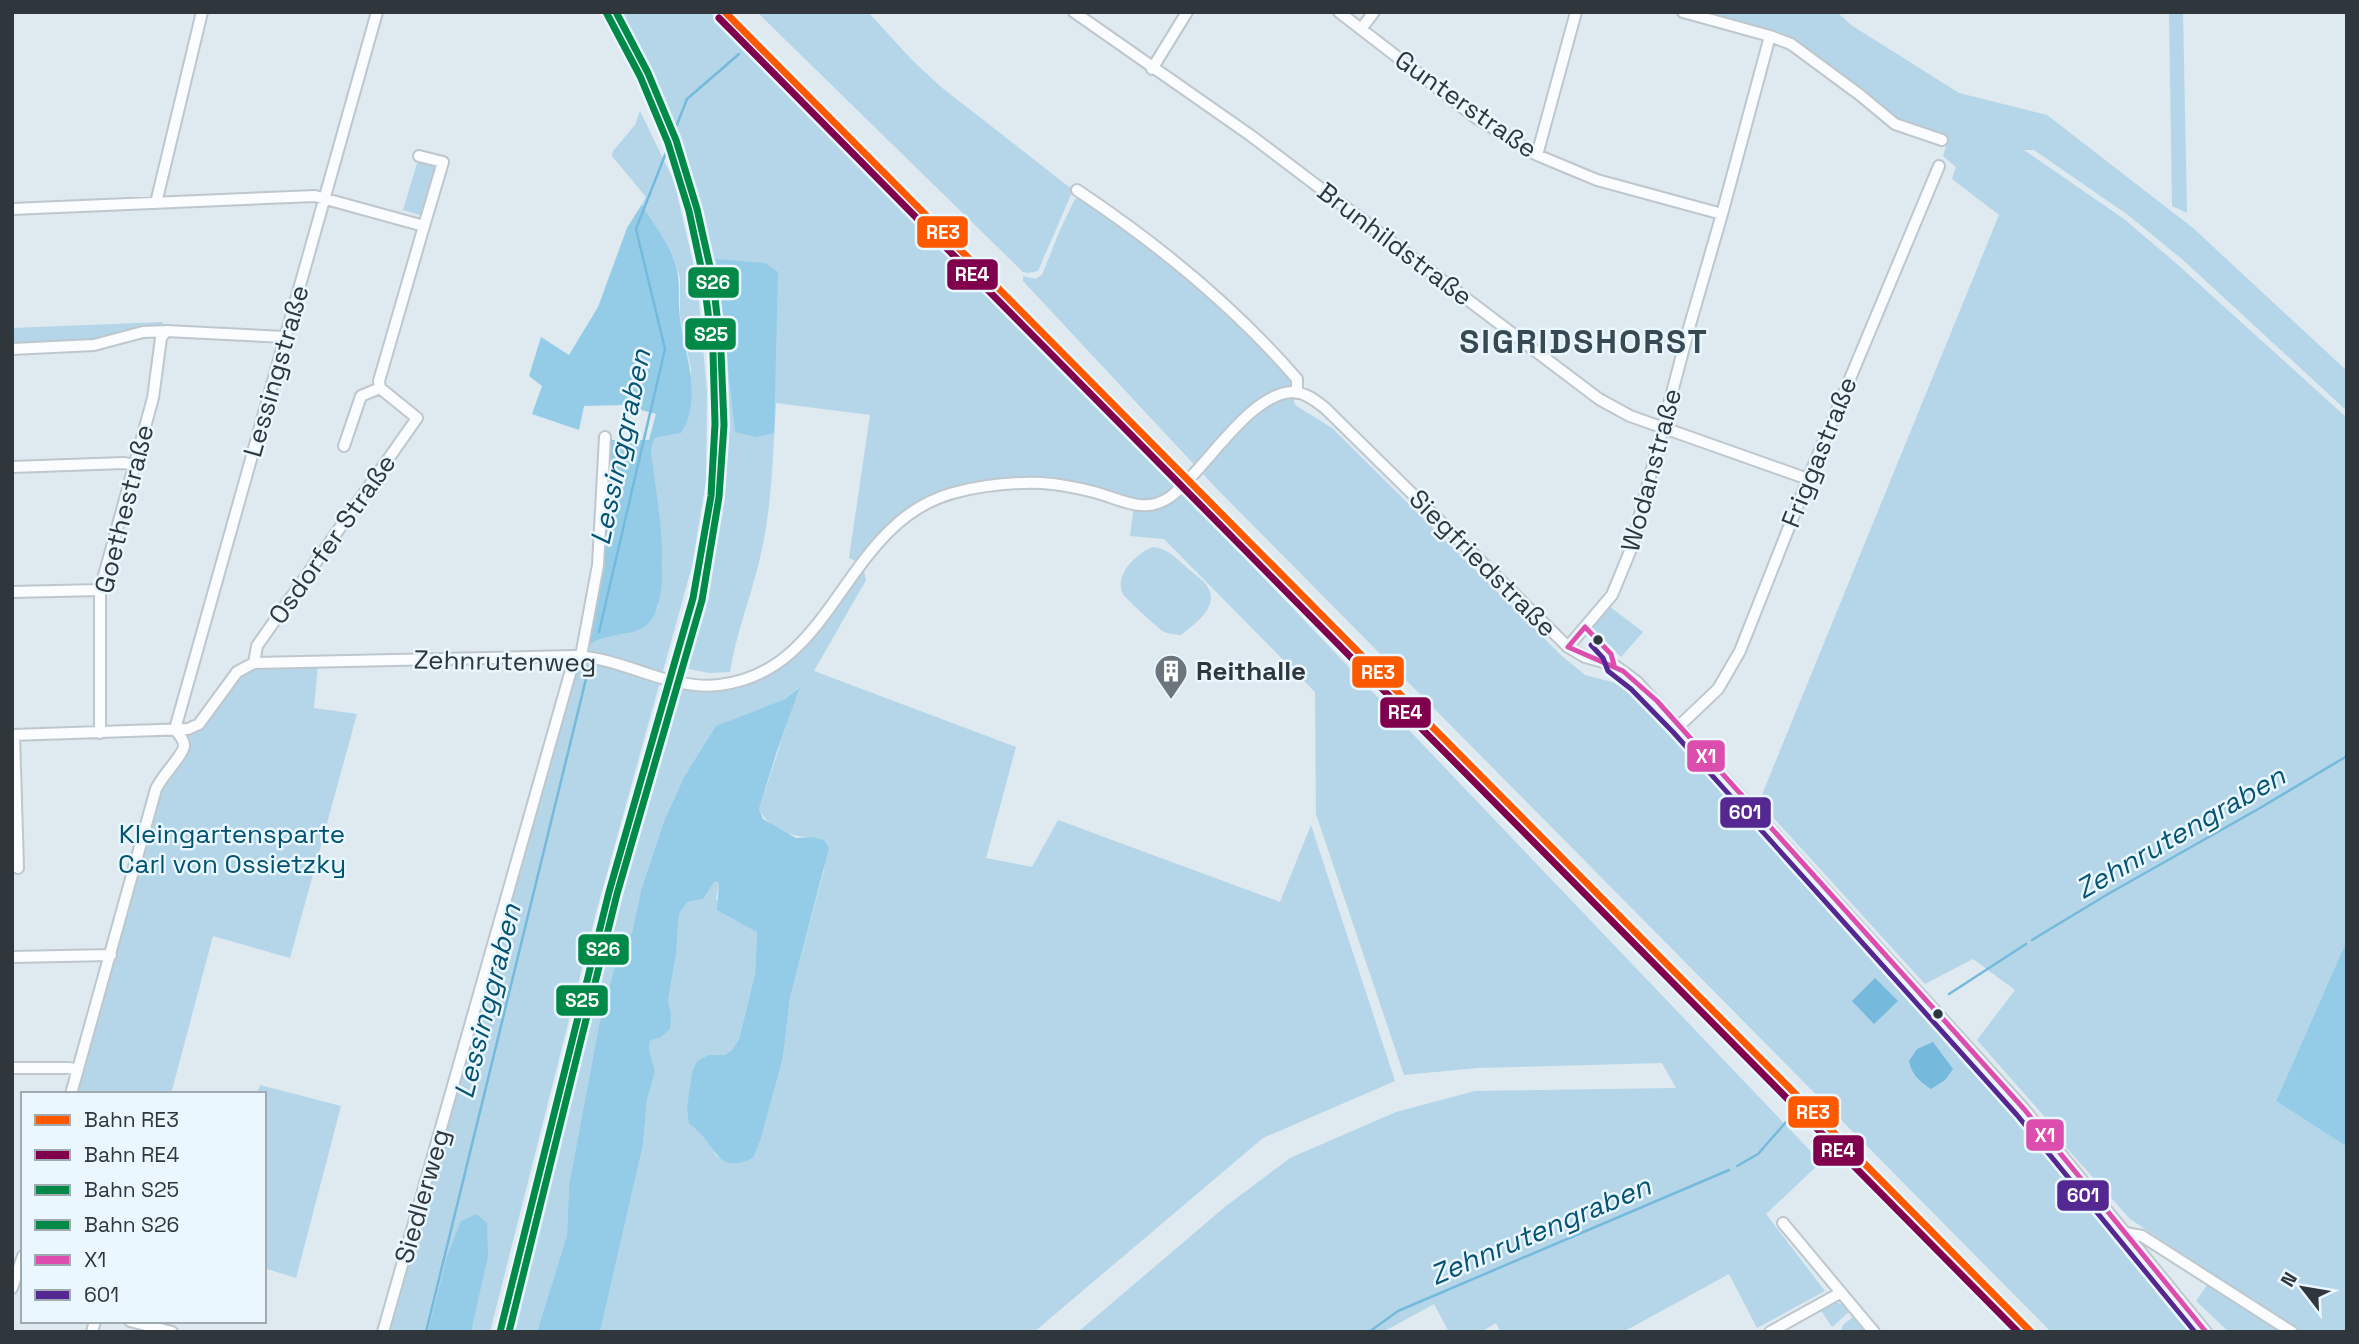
<svg xmlns="http://www.w3.org/2000/svg" width="2359" height="1344" viewBox="0 0 2359 1344" font-family="'Space Grotesk',sans-serif">
<rect width="100%" height="100%" fill="#dee9f0"/>
<path fill="#b4d6e8" d="M610 12H710L1179 489 1821 1162 1766 1214 1825 1291 1757 1328 1729 1274 1623 1332H1501L1496 1323 1481 1332H1449L1434 1304 1383 1332H1078L1226 1206 1290 1158 1396 1112 1475 1091 1676 1088 1662 1063 1477 1068 1404 1075 1316 814 1315 692 1164 539 1130 536 1134 506 1095 492 997 483 905 516 860 563 849 558 870 415 776 403C773 455 772 507 760 558 751 597 736 633 730 672L709 673 684 668 708 569 721 481V390L712 276 686 176 663 113 632 49Z
M757 12H868L912 60 941 87 1073 190 1038 271 1028 273 1023 272Z
M1697 12H1837L1851 25 1959 93 2047 115 2193 228 2347 371V411L2183 260 2128 215 2034 150H2024L2124 219 2177 264 2347 418V940L2276 1101 2347 1147V1332H2229L2196 1301 2214 1275 2130 1219 2064 1145 2044 1116 1977 1040 2015 990 1973 959 1925 984 1759 802 1999 215 1952 179 1956 167 1943 156 1948 140 1895 121 1790 40Z
M2169 12H2183L2187 213 2172 206Z
M640 111 674 181 697 279 707 392 706 481 692 566 596 913 490 1332H387L576 667 584 663 588 645 605 637 630 633 658 607 663 567 651 449 655 438 681 433 691 370 680 316V278L673 256 642 204 646 197 612 156 613 151 635 125Z
M418 160 437 166 423 216 403 210Z
M1083 198 1205 289 1289 377 1295 405 1332 428 1562 656 1585 675 1620 684 1643 706 1972 1068 2190 1332H2051L1216 488 1023 281V276L1035 279 1042 275 1060 230 1075 199Z
M163 322 162 327 93 341 12 345V328Z
M1153 547C1168 549 1175 557 1186 567 1193 573 1202 579 1207 586 1221 606 1194 625 1181 635 1176 634 1169 634 1164 632 1159 629 1125 598 1123 594 1113 575 1138 552 1153 547Z
M864 571 866 580 814 671 1016 747 986 858 1032 867 1058 820 1280 902 1311 825 1395 1081 1263 1138 1034 1332H600L643 1145 647 1100 655 1072 649 1049 650 1041 661 1037 671 1013 668 1001 676 955 679 914 687 902 703 899 715 881 719 883 716 899 757 932 755 974 739 1039 732 1050 725 1055H709L689 1124 701 1131 717 1157 761 1138 783 1058 790 998 824 870 811 837C792 838 767 827 759 809L799 687 785 699 717 726 684 777 664 821 641 890 632 933 617 958 599 1025 569 1185 567 1235 537 1332H512L581 1048 679 689C777 701 810 643 860 573Z
M1609 606 1643 632 1621 657 1591 627Z
M318 665 314 708 357 714 290 958 213 936 171 1094H74L162 789C169 771 197 757 187 736L203 728 240 675 256 668Z
M260 1085 341 1106 296 1278 264 1268V1094H257Z
M1833 1302 1842 1304 1850 1311 1832 1327 1820 1309Z
M1853 1317 1865 1332H1841L1843 1325Z"/>
<path fill="#94cce8" d="M642 204C651 221 668 242 674 260 682 281 677 297 680 318 685 355 703 398 681 433L655 438 651 449C654 486 679 604 644 627 633 634 620 634 608 637 601 638 594 642 588 645L608 440H649L656 414 623 405 584 406 579 430 532 414 542 386 529 376 541 337 569 355 598 307 627 228Z
M716 259 765 263 778 272 774 433 756 437 735 432Z
M800 687 776 754 759 809 763 819 796 838 811 837 824 840 829 848 790 998 783 1058 761 1138 753 1158C714 1177 716 1140 689 1124L687 1108 692 1073 697 1061 709 1055H725L732 1050 739 1039 755 974 757 932 717 910 719 883 715 881 703 899 687 902 679 914 676 955 668 1001 671 1013 670 1029 661 1037 650 1041 649 1049 655 1072 647 1100 643 1145 600 1332H537L567 1235 569 1185 599 1025 617 958 632 933 641 890 664 821 684 777 716 726 785 699Z
M2347 940V1147L2276 1101Z
M476 1214 487 1223 488 1256 471 1332H428L447 1256 461 1221Z"/>
<path fill="#75badc" d="M1875 978 1898 1001 1874 1024 1852 1001Z
M1933 1042 1953 1069 1945 1080 1931 1089C1919 1081 1912 1075 1909 1061L1917 1049Z"/>
<g fill="none" stroke-linecap="round" stroke-linejoin="round">
<path stroke="#75badc" stroke-width="2.5" d="M599 632 665 349 636 229 687 99 739 54
M2032 940 2108 894 2260 808 2347 756
M1949 994 2026 944
M1737 1166 1758 1154 1786 1122
M426 1332 586 679
M1369 1332 1398 1311 1729 1170"/>
<defs>
<path id="street" d="M1074 12 1250 135 1599 399 1630 416 1808 479
M1339 12 1475 117 1537 155 1597 180 1722 214
M1683 12 1770 36 1791 44 1860 95 1895 124 1942 140
M1361 29 1374 12
M1152 69 1187 12
M1537 155 1576 12
M1077 190C1158 244 1233 305 1297 379V393
M156 203 202 12
M12 209 315 196 424 226 443 162 419 156
M12 349 94 345 143 332 166 331 285 337
M344 446 361 396 380 388
M12 467 124 463 134 465
M12 592 100 590
M1568 647 1612 595 1631 549 1689 328 1722 214 1770 36
M581 656 598 565 605 437
M254 663 257 646 417 418 380 388 379 381 424 226
M1679 726 1718 689 1740 651 1808 479 1939 166
M175 729 377 12
M100 733V590L153 398 161 338 166 331
M12 735 188 729 199 724 237 672 254 663 575 656C624 658 670 691 719 685 836 672 843 523 953 493 983 485 1011 482 1042 483 1059 484 1078 488 1094 492 1121 499 1144 515 1170 497 1204 472 1248 394 1292 392 1305 392 1316 401 1325 408L1568 647 1585 657 1614 665 1637 682 2024 1109 2206 1332
M14 735 18 868
M12 957 111 955
M12 1068H69L78 1070
M71 1094 156 789C161 777 185 753 184 745 184 739 178 734 175 729
M1783 1223 1874 1332
M2125 1233 2142 1236 2292 1332
M12 1288 23 1256
M130 1321 172 1332
M92 1332 95 1321
M383 1332 575 656
M1770 1332 1840 1293"/>
</defs>
<use href="#street" stroke="#bec7cd" stroke-width="14"/>
<use href="#street" stroke="#fafcfd" stroke-width="10"/>
<defs>
<path id="bus-1" d="M1614 665 1611 654 1585 627 1568 647 1623 671 1657 701 2024 1109 2206 1332"/>
<path id="bus-2" d="M1591 645 1603 658 1608 671 1631 689 1673 732 2017 1115 2195 1332"/>
</defs>
<use href="#bus-1" stroke="#eaf7ff" stroke-width="10"/>
<use href="#bus-2" stroke="#eaf7ff" stroke-width="10"/>
<use href="#bus-1" stroke="#dd4dae" stroke-width="5"/>
<use href="#bus-2" stroke="#542791" stroke-width="5"/>
<defs>
<path id="rail-1" d="M725 12 2031 1332"/>
<path id="rail-2" d="M719 18 2018 1332"/>
<path id="rail-3" d="M500 1332 609 892 693 598 711 496 715 424 713 352 704 281 689 211 668 143 640 76 606 12"/>
<path id="rail-4" d="M509 1332 617 894 702 600 719 497 724 425 721 352 713 280 697 209 676 140 648 73 616 12"/>
</defs>
<use href="#rail-1" stroke="#eaf7ff" stroke-width="12"/>
<use href="#rail-2" stroke="#eaf7ff" stroke-width="12"/>
<use href="#rail-3" stroke="#eaf7ff" stroke-width="12"/>
<use href="#rail-4" stroke="#eaf7ff" stroke-width="12"/>
<use href="#rail-1" stroke="#ff5900" stroke-width="7"/>
<use href="#rail-2" stroke="#80004d" stroke-width="7"/>
<use href="#rail-3" stroke="#018a47" stroke-width="7"/>
<use href="#rail-4" stroke="#018a47" stroke-width="7"/>
</g>
<defs>
<symbol id="building-pin" viewBox="-11 -11 22 30"><path d="M0 17L-7.5 6A9.5 9.5 0 1 1 7.5 6Z" fill="#6c757b" stroke="#eaf7ff"/><path d="M-4-6H4V6H1V3H-1V6H-4ZM-2.5-4.3h1.7v1.8h-1.7ZM.8-4.3h1.7v1.8H.8ZM-2.5-1h1.7V.8h-1.7ZM.8-1h1.7V.8H.8Z" fill="#fff"/></symbol>
</defs>
<g fill-rule="evenodd">
<use href="#building-pin" x="1152" y="652" width="38" height="52"/>
</g>
<g fill="#2f373c" stroke="#eaf7ff" stroke-width="2.5">
<circle cx="1598" cy="640" r="6"/>
<circle cx="1938" cy="1014" r="6"/>
</g>
<g text-anchor="middle" dominant-baseline="central" stroke-width="5" stroke-linejoin="round" paint-order="stroke">
<g font-size="26" fill="#2f373c" stroke="#eaf7ff">
<text transform="translate(1466 104) rotate(35)">Gunterstraße</text>
<text transform="translate(1395 244) rotate(37)">Brunhildstraße</text>
<text transform="translate(276 371) rotate(-74)">Lessingstraße</text>
<text transform="translate(1819 452) rotate(-68)">Friggastraße</text>
<text transform="translate(1651 470) rotate(-75)">Wodanstraße</text>
<text transform="translate(124 509) rotate(-76)">Goethestraße</text>
<text transform="translate(332 539) rotate(-55)">Osdorfer Straße</text>
<text transform="translate(1483 563) rotate(45)">Siegfriedstraße</text>
<text transform="translate(505 661) rotate(1)">Zehnrutenweg</text>
<text transform="translate(422 1196) rotate(-74)">Siedlerweg</text>
</g>
<g font-size="26" font-weight="bold" fill="#2f373c" stroke="#eaf7ff" text-anchor="start">
<text x="1196" y="671">Reithalle</text>
</g>
<g font-size="26" fill="#015270" stroke="#eaf7ff">
<text x="232" y="834">Kleingartensparte<tspan x="232" dy="30">Carl von Ossietzky</tspan></text>
</g>
<g font-size="28" font-style="italic" fill="#045372" stroke="#eaf7ff">
<text transform="translate(620 447) rotate(-78)">Lessinggraben</text>
<text transform="translate(2180 832) rotate(-30)">Zehnrutengraben</text>
<text transform="translate(487 1001) rotate(-76)">Lessinggraben</text>
<text transform="translate(1540 1230) rotate(-23)">Zehnrutengraben</text>
</g>
<g font-size="33" font-weight="bold" letter-spacing="2" fill="#374952" stroke="#eaf7ff">
<text x="1584" y="342">SIGRIDSHORST</text>
</g>
</g>
<g stroke="#eaf7ff" stroke-width="2.5">
<rect x="916" y="215" width="53" height="34" rx="7" fill="#ff5900"/>
<rect x="946" y="258" width="53" height="33" rx="7" fill="#80004d"/>
<rect x="687" y="266" width="53" height="33" rx="7" fill="#018a47"/>
<rect x="684" y="317" width="53" height="34" rx="7" fill="#018a47"/>
<rect x="1351" y="655" width="54" height="34" rx="7" fill="#ff5900"/>
<rect x="1379" y="696" width="53" height="33" rx="7" fill="#80004d"/>
<rect x="1686" y="739" width="40" height="34" rx="7" fill="#dd4dae"/>
<rect x="1719" y="796" width="53" height="33" rx="7" fill="#542791"/>
<rect x="577" y="933" width="53" height="33" rx="7" fill="#018a47"/>
<rect x="555" y="984" width="54" height="33" rx="7" fill="#018a47"/>
<rect x="1787" y="1095" width="53" height="34" rx="7" fill="#ff5900"/>
<rect x="2025" y="1118" width="40" height="34" rx="7" fill="#dd4dae"/>
<rect x="1812" y="1134" width="53" height="33" rx="7" fill="#80004d"/>
<rect x="2056" y="1179" width="54" height="33" rx="7" fill="#542791"/>
</g>
<g font-size="19" text-anchor="middle" font-weight="bold" fill="#fff">
<text x="943" y="239">RE3</text>
<text x="972" y="281">RE4</text>
<text x="713" y="289">S26</text>
<text x="711" y="341">S25</text>
<text x="1378" y="679">RE3</text>
<text x="1405" y="719">RE4</text>
<text x="1706" y="763">X1</text>
<text x="1745" y="819">601</text>
<text x="603" y="956">S26</text>
<text x="582" y="1007">S25</text>
<text x="1813" y="1119">RE3</text>
<text x="2045" y="1142">X1</text>
<text x="1838" y="1157">RE4</text>
<text x="2083" y="1202">601</text>
</g>
<rect width="2359" height="1344" fill="none" stroke="#2f373c" stroke-width="28"/>
<rect x="21" y="1092" width="245" height="231" fill="#eaf7ff" stroke="#9faab1" stroke-width="2"/>
<rect x="35" y="1115" width="35" height="10" fill="#ff5900" stroke="#9faab1" stroke-width="2"/>
<text x="84" y="1127" font-size="21" fill="#2f373c">Bahn RE3</text>
<rect x="35" y="1150" width="35" height="10" fill="#80004d" stroke="#9faab1" stroke-width="2"/>
<text x="84" y="1162" font-size="21" fill="#2f373c">Bahn RE4</text>
<rect x="35" y="1185" width="35" height="10" fill="#018a47" stroke="#9faab1" stroke-width="2"/>
<text x="84" y="1197" font-size="21" fill="#2f373c">Bahn S25</text>
<rect x="35" y="1220" width="35" height="10" fill="#018a47" stroke="#9faab1" stroke-width="2"/>
<text x="84" y="1232" font-size="21" fill="#2f373c">Bahn S26</text>
<rect x="35" y="1255" width="35" height="10" fill="#dd4dae" stroke="#9faab1" stroke-width="2"/>
<text x="84" y="1267" font-size="21" fill="#2f373c">X1</text>
<rect x="35" y="1290" width="35" height="10" fill="#542791" stroke="#9faab1" stroke-width="2"/>
<text x="84" y="1302" font-size="21" fill="#2f373c">601</text>
<g transform="translate(2303 1288) rotate(301)" stroke="#eaf7ff" stroke-width="5" paint-order="stroke">
<path d="M0-5L12 26L0 18L-12 26Z" fill="#2f373c"/>
<text y="-10" font-size="19" font-weight="bold" text-anchor="middle" fill="#2f373c">N</text>
</g>
</svg>
